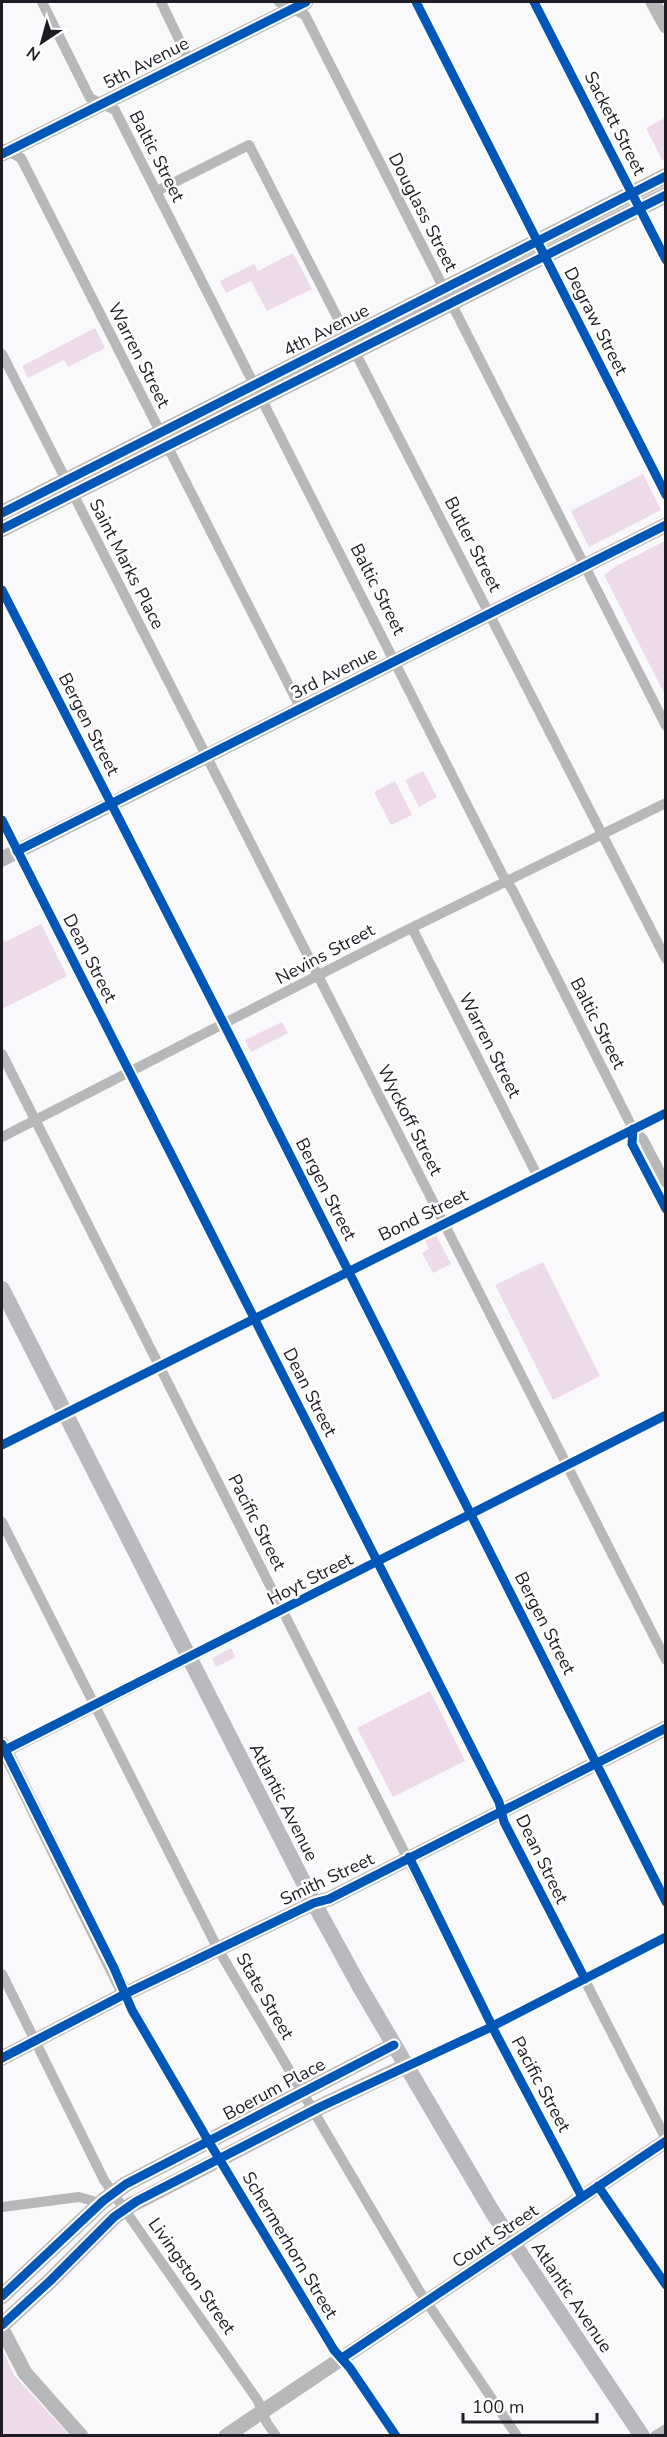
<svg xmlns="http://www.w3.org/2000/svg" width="667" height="2437" viewBox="0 0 667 2437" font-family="'Nunito Sans',sans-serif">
<rect width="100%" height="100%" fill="#f9f9fb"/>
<path fill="#eddbe9" d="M665 118V159L662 160 646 128Z
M293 253 312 289 267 311 251 281 226 293 220 281 254 264 258 271Z
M95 328 105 348 68 367 64 360 28 378 22 366Z
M643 474 661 510 589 547 571 511Z
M665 541V695L604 575 616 566Z
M423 771 437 797 419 807 405 780Z
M395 781 412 815 391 825 374 792Z
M41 924 67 976 2 1009V937L5 942Z
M282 1022 288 1033 251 1052 245 1040Z
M436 1235 451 1264 433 1273 422 1253 429 1249 425 1241Z
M543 1262 600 1376 553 1400 495 1285Z
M231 1648 236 1657 216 1667 212 1658Z
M430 1691 465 1761 393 1797 357 1728Z
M2 2349 14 2375 69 2435H2Z"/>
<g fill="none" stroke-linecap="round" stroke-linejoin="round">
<path stroke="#b8b8ba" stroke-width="10" d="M42 2 90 98 115 110 502 874 513 891 633 1129 643 1139 666 1183
M161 2 189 60
M279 2 305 15 666 726
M416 2 666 495
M534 2 666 260
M4 149 21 158 301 709
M157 191 249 145 666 959
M2 354 666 1660
M2 590 229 1034 666 1902
M2 820 499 1802 504 1822 666 2139
M412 928 538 1177
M2 1054 497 2036 582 2197
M633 1129 632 1144 666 1209
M2 1137 399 934 666 803
M2 1445 666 1113
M2 1522 218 1949 420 2292 517 2436
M2 1754 666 1415
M2 1974 104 2180 258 2401 267 2423 276 2436
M125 1994 201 2129 334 2350 350 2368 396 2436
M406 2066 487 2029 666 1937
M598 2186 666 2285
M2 2207 79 2197 100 2203
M655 2436 666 2429"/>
<path stroke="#b7b8ba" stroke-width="15" d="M653 2 666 26
M2 154 306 2
M2 859 666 525
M2 1744 125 1994
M2 2058 125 1994 314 1903 329 1899 666 1728
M2 2329 25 2373 81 2436
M226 2436 666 2141"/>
<path stroke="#bababe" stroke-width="16" d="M2 513 666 176
M2 529 666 195
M2 1289 314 1903 360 1987 493 2213 642 2436
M2 2296 103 2201 126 2184 394 2045
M2 2325 50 2281 114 2217 131 2205 320 2107 406 2066"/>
<defs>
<path id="cycleway" d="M416 2 666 495
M534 2 666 260
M2 154 306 2
M2 513 666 176
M2 529 666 195
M2 590 229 1034 666 1902
M2 820 499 1802 504 1822 585 1979
M17 851 666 525
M633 1129 632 1144 666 1209
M2 1445 666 1113
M2 1744 114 1968 132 2010 209 2142 334 2350 350 2368 396 2436
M5 1750 666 1415
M409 1857 497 2036 582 2197
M2 2058 125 1994 314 1903 329 1899 666 1728
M598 2186 666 2285
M2 2296 103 2201 126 2184 394 2045
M2 2325 50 2281 114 2217 137 2201 320 2107 487 2029 666 1937
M342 2358 666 2141"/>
</defs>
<use href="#cycleway" stroke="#fff" stroke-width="13"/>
<use href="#cycleway" stroke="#0057b8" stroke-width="9"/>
</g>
<g text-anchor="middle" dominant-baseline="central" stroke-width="5" stroke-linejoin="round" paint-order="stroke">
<g font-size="18" fill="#1e1d25" stroke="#fff">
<text transform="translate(146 63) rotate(-27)">5th Avenue</text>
<text transform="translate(615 123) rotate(63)">Sackett Street</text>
<text transform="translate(157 156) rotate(63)">Baltic Street</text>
<text transform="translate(423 212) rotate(63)">Douglass Street</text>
<text transform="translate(596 321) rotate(63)">Degraw Street</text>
<text transform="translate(326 330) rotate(-27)">4th Avenue</text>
<text transform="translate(139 355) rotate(63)">Warren Street</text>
<text transform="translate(473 544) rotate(63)">Butler Street</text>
<text transform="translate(127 564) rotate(63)">Saint Marks Place</text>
<text transform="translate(378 589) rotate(63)">Baltic Street</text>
<text transform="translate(334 673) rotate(-27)">3rd Avenue</text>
<text transform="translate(89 724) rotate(63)">Bergen Street</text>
<text transform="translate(325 954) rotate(-28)">Nevins Street</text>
<text transform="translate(90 958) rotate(63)">Dean Street</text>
<text transform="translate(598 1023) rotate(63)">Baltic Street</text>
<text transform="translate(490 1045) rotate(63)">Warren Street</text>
<text transform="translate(410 1120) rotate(63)">Wyckoff Street</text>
<text transform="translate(326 1189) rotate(63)">Bergen Street</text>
<text transform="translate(423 1215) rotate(-26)">Bond Street</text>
<text transform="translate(310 1392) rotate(63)">Dean Street</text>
<text transform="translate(257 1522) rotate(63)">Pacific Street</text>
<text transform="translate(310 1579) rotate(-27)">Hoyt Street</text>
<text transform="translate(545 1623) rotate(63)">Bergen Street</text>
<text transform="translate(284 1802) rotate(63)">Atlantic Avenue</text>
<text transform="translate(542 1859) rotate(64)">Dean Street</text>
<text transform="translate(327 1879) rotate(-25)">Smith Street</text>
<text transform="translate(265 1996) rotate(60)">State Street</text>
<text transform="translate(541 2084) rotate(62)">Pacific Street</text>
<text transform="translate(274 2089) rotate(-28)">Boerum Place</text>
<text transform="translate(495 2236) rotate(-34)">Court Street</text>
<text transform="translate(290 2245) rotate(59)">Schermerhorn Street</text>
<text transform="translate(192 2276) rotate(55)">Livingston Street</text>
<text transform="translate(572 2297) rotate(56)">Atlantic Avenue</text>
</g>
</g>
<rect width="667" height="2437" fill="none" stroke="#1e1d25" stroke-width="6"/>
<g transform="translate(42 42) rotate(216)" stroke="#ffffff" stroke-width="4.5" paint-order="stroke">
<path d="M0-4.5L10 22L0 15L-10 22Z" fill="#1e1d25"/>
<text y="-9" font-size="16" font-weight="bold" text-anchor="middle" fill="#1e1d25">N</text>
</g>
<path d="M463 2413v9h134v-9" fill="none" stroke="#1e1d25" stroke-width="3"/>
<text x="472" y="2413" font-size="18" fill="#1e1d25" stroke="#ffffff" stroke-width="4.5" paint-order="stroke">100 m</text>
</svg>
